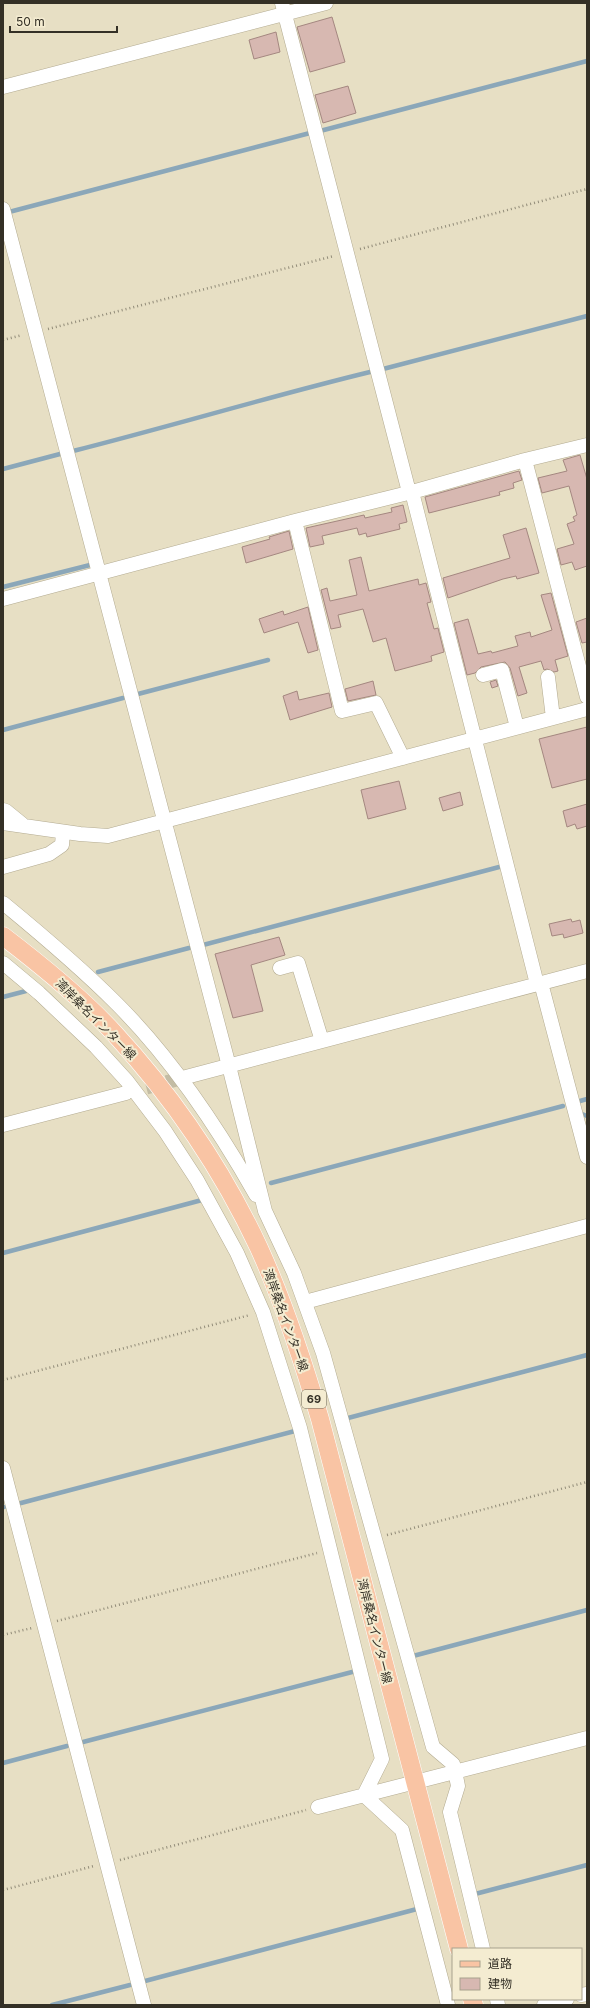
<svg xmlns="http://www.w3.org/2000/svg" width="590" height="2008" viewBox="0 0 590 2008" font-family="Inter,'Noto Sans JP',sans-serif">
<rect width="100%" height="100%" fill="#e7dfc4"/>
<g fill="none" stroke-linecap="round" stroke-linejoin="round">
<path stroke="#8ba7b9" stroke-width="4.5" d="M320 131 587 61
M9 212 310 133
M383 369 587 316
M73 451C172 426 271 396 370 372
M3 469 60 454
M3 587 90 565
M138 694 268 660
M3 730 123 698
M203 945 503 866
M98 972 189 948
M3 997 26 991
M580 1101 587 1099
M582 1114 587 1116
M271 1183 563 1106
M3 1253 202 1200
M348 1418 587 1355
M21 1503 295 1431
M3 1507H4
M413 1656 587 1610
M83 1742 356 1671
M3 1763 67 1746
M475 1894 587 1865
M145 1981 417 1909
M52 2005 130 1985"/>
</g>
<path fill="#d7b8b1" stroke="#a48780" d="M332 17 345 62 310 72 297 27Z
M276 32 280 52 254 59 249 40Z
M348 86 356 113 323 123 315 95Z
M580 455 587 479V566L575 570 572 562 561 565 557 549 574 544 567 524 575 521 573 517 577 515 569 486 542 493 538 478 567 471 563 460Z
M519 471 522 480 513 483 514 488 499 492 500 495 429 513 425 497Z
M403 505 407 522 399 524 400 529 367 537 366 533 359 535 357 528 322 536 324 544 310 547 306 528 364 515 365 518 392 512 391 508Z
M526 528 539 573 517 579 516 576 503 579 448 598 443 578 510 558 503 535Z
M289 531 293 549 246 563 242 547 270 539 269 537Z
M361 557 369 591 418 579 419 585 426 583 431 602 427 603 434 629 438 628 444 652 431 656 432 661 395 671 386 638 373 642 363 609 338 615 341 627 331 629 321 590 327 588 330 601 357 595 349 560Z
M551 593 568 656 555 660 558 671 554 672 547 669 544 670 541 661 519 667 527 693 518 696 510 668 505 662 481 667 475 673 467 675 454 623 468 619 478 654 491 651 492 653 518 646 515 636 530 632 531 637 552 630 541 595Z
M308 607 318 650 308 653 298 622 264 633 259 619 283 611 284 615Z
M587 618V642L582 643 576 622Z
M496 680 498 686 492 688 490 682Z
M373 681 376 695 348 701 345 689Z
M297 691 299 700 329 693 332 707 290 720 283 696Z
M587 727V779L552 788 539 739Z
M399 781 406 809 368 819 361 790Z
M460 792 463 805 443 811 439 798Z
M587 804V826L577 829 575 824 567 827 563 811Z
M571 919 572 922 580 920 583 933 564 938 563 934 552 936 549 924Z
M279 937 285 955 251 965 263 1011 233 1018 215 954Z"/>
<g fill="none" stroke-linecap="round" stroke-linejoin="round">
<path stroke="#c3bca4" stroke-width="14" stroke-dasharray="14 7" stroke-linecap="butt" d="M126 1093 186 1077"/>
<defs>
<path id="minor" d="M282 3 409 492
M3 87 326 3
M3 209 229 1066 265 1211 294 1273 323 1353 433 1747 453 1764 455 1771 458 1786 450 1812 483 1949
M525 460 587 697
M412 492 537 984
M295 521 342 711 376 703 403 758
M3 599 295 521 412 492 525 460 587 445
M483 675 502 670 517 727
M548 677 553 718
M3 810 6 811 22 824
M3 823 80 834 108 836 587 709
M3 867 49 854 62 845 63 832
M3 903C42 935 81 968 117 1004 171 1058 218 1128 256 1195
M3 963 39 993 96 1047 127 1081 165 1131 197 1180 237 1253 263 1312 300 1428 382 1759 364 1795 402 1830 448 2005
M280 968 298 963 322 1041
M541 983 587 1157
M186 1077 587 971
M3 1125 126 1093
M305 1302 587 1226
M3 1468 144 2005
M318 1807 587 1738
M581 1995 587 1994
M497 1999 498 2005
M544 2005 567 1999"/>
<path id="major" d="M3 936C41 965 82 998 114 1033 172 1096 223 1171 259 1248 284 1303 303 1361 320 1419L459 1949
M472 1999 474 2005"/>
</defs>
<use href="#minor" stroke="#b3ab91" stroke-width="15"/>
<use href="#major" stroke="#fff" stroke-width="19"/>
<path stroke="#928c79" stroke-width="2.5" stroke-dasharray="1 3" stroke-linecap="butt" d="M360 249 587 189
M48 329 334 256
M3 340 22 335
M3 1380 250 1315
M387 1535 587 1482
M57 1621 317 1553
M3 1635 32 1628
M120 1860 306 1810
M3 1890 94 1866"/>
<use href="#minor" stroke="#fff" stroke-width="14"/>
<use href="#major" stroke="#f9c4a4" stroke-width="18"/>
</g>
<g text-anchor="middle" dominant-baseline="central" stroke-width="4" stroke-linejoin="round" paint-order="stroke">
<rect fill="#f4ecd1" stroke="#6e6859" stroke-width="1" x="302" y="1390" width="24" height="18" rx="3"/>
<g font-size="11" font-weight="bold" fill="#343026">
<text x="314" y="1399">69</text>
</g>
<g font-size="12" fill="#343026" stroke="#f4ecd1">
<text transform="translate(96 1019) rotate(45)">湾岸桑名インター線</text>
<text transform="translate(286 1320) rotate(70)">湾岸桑名インター線</text>
<text transform="translate(375 1631) rotate(76)">湾岸桑名インター線</text>
</g>
</g>
<rect width="590" height="2008" fill="none" stroke="#343026" stroke-width="8"/>
<rect x="452" y="1948" width="130" height="52" fill="#f4ecd1" stroke="#a7a18d"/>
<rect x="460" y="1961" width="20" height="6" fill="#f9c4a4" stroke="#a7a18d"/>
<text x="488" y="1968" font-size="12" fill="#343026">道路</text>
<rect x="460" y="1978" width="20" height="12" fill="#d7b8b1" stroke="#a7a18d"/>
<text x="488" y="1988" font-size="12" fill="#343026">建物</text>
<path d="M10 26v6h107v-6" fill="none" stroke="#343026" stroke-width="2"/>
<text x="16" y="26" font-size="12" fill="#343026" stroke="#f4ecd1" stroke-width="3" paint-order="stroke">50 m</text>
</svg>
